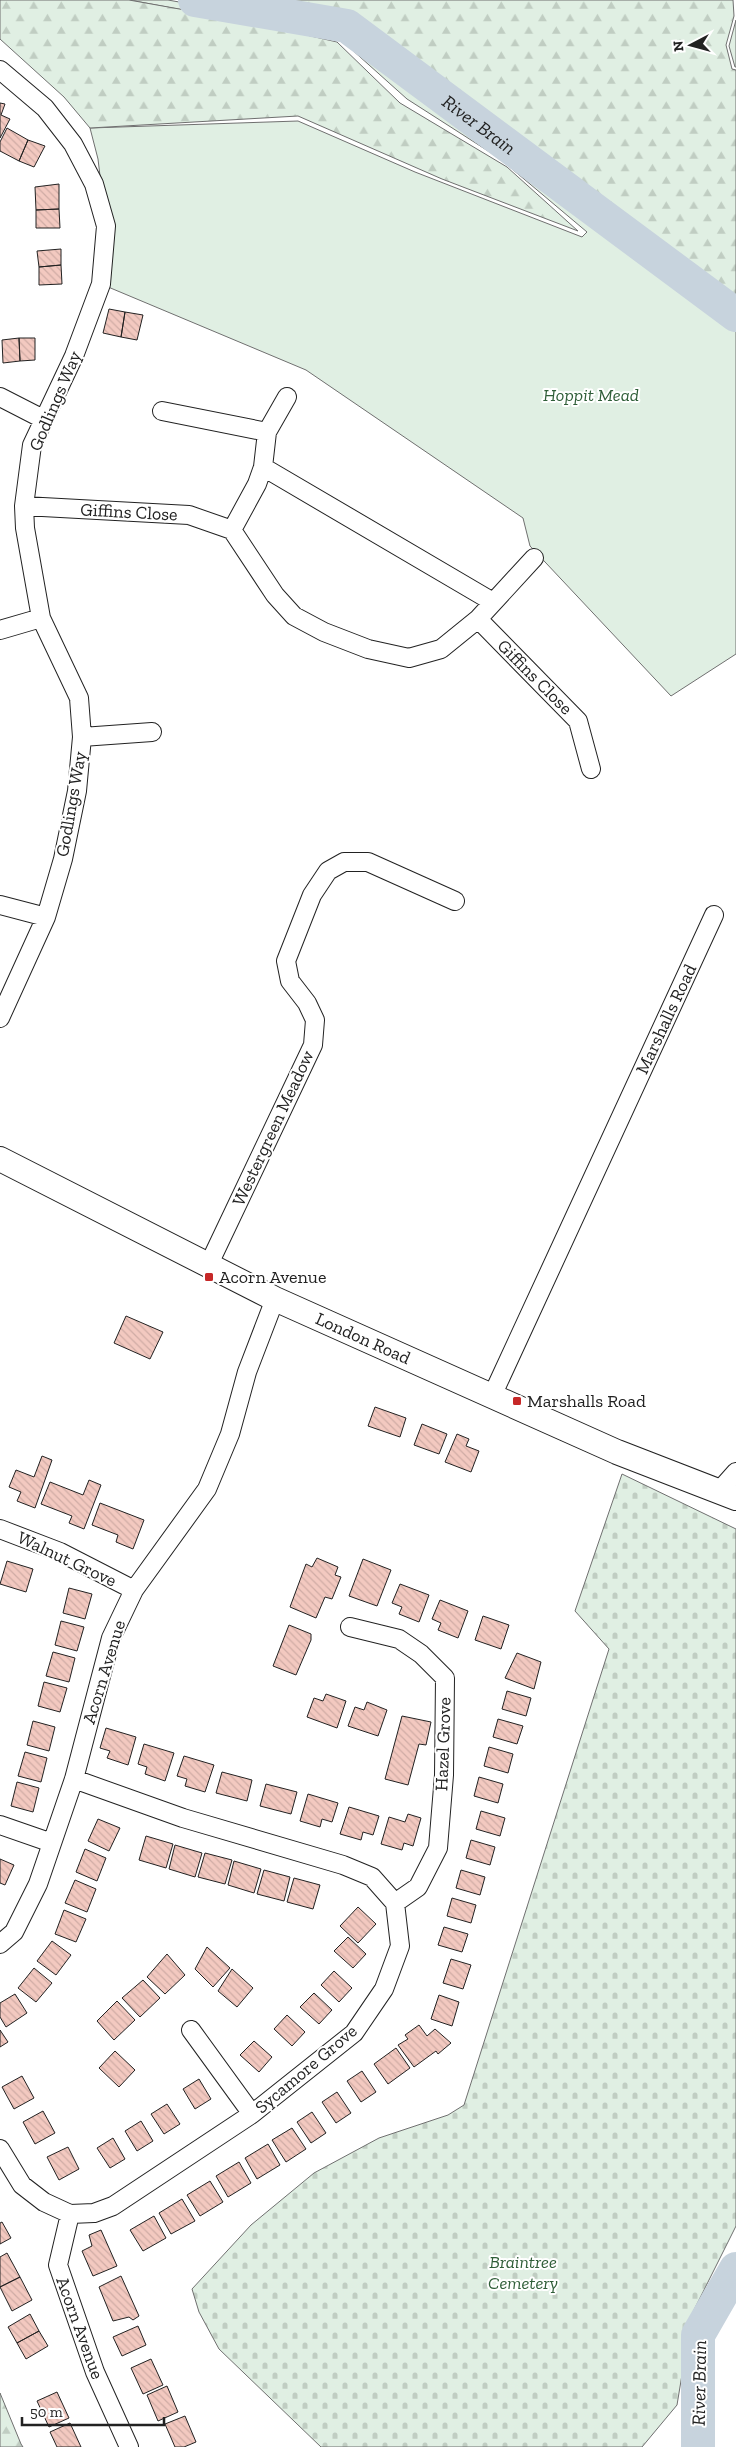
<svg xmlns="http://www.w3.org/2000/svg" width="736" height="2447" viewBox="0 0 736 2447" font-family="'Zilla Slab',serif">
<defs>
<pattern id="forest-firs" width="22" height="20" patternUnits="userSpaceOnUse" patternTransform="scale(1.25)"><rect width="22" height="20" fill="#e0efe3"/><path d="M5 1l3.5 6h-7zM16 11l3.5 6h-7z" fill="#c0cdc2"/></pattern>
<pattern id="cemetery-stones" width="16" height="16" patternUnits="userSpaceOnUse" patternTransform="scale(1.25)"><rect width="16" height="16" fill="#e0efe3"/><path d="M2 7V4a2 2 0 0 1 4 0v3zM10 15v-3a2 2 0 0 1 4 0v3z" fill="#c0cdc2"/></pattern>
<pattern id="building-back-hatch" width="6" height="6" patternUnits="userSpaceOnUse" patternTransform="scale(1.25)"><rect width="6" height="6" fill="#f3c9c0"/><path d="M-1 5l2 2M0 0l6 6M5-1l2 2" fill="none" stroke="#d0aca5"/></pattern>
</defs>
<rect width="100%" height="100%" fill="#fff"/>
<path fill="#e0efe3" stroke="#6f6f6f" d="M129 0H168L346 32 626 251 736 324V654L671 696 530 546 523 518 306 370 101 284 106 226 98 159 90 128 298 121 415 172 582 237 587 232 499 158 407 99 340 39Z
M736 20V67H735L729 46Z"/>
<path fill="url(#forest-firs)" stroke="#6f6f6f" d="M0 0H129L241 20 337 42 400 103 507 167 578 231 442 179 298 116 90 128 64 97 0 39Z
M227 0H733L734 16 726 45 732 69 736 70V307L351 22Z
M0 2393 21 2444 23 2447H0Z"/>
<path fill="url(#cemetery-stones)" stroke="#6f6f6f" d="M622 1474 736 1529V2226L692 2314 677 2405 642 2447H321L219 2349 199 2312 192 2289 251 2225 314 2173 379 2138 448 2115 464 2105 609 1649 575 1611Z"/>
<g fill="none" stroke-linecap="round" stroke-linejoin="round">
<g stroke="#c7d3dd" stroke-width="34">
<path id="s1" d="M195 0 347 26 736 315"/>
<path d="M698 2447V2335L736 2269"/>
</g>
</g>
<path fill="url(#building-back-hatch)" stroke="#222" d="M0 103 5 104 1 115 10 119 0 138Z
M7 128 28 140 19 161 0 151V142Z
M28 140 45 146 34 167 19 161Z
M59 184V209L36 210 35 187Z
M59 209 60 228H36V210Z
M61 249V265L39 267 37 251Z
M61 265 62 284 39 285V267Z
M109 309 125 312 121 337 103 333Z
M125 312 143 315 137 340 121 337Z
M19 338 20 361 3 363 2 340Z
M19 338H35V360L20 361Z
M126 1316 163 1332 150 1359 114 1343Z
M375 1407 406 1418 400 1437 368 1426Z
M422 1424 447 1434 439 1454 414 1445Z
M457 1434 469 1439 466 1446 479 1451 471 1472 445 1462Z
M42 1456 52 1460 35 1508 17 1501 21 1492 9 1487 16 1470 34 1477Z
M89 1480 101 1485 84 1529 69 1523 72 1516 41 1504 50 1482 83 1495Z
M100 1503 144 1520 133 1549 116 1542 118 1535 92 1525Z
M317 1558 338 1567 335 1575 341 1577 332 1599 325 1597 316 1618 290 1607 306 1564 312 1567Z
M363 1559 391 1570 377 1606 349 1596Z
M7 1561 33 1569 26 1592 0 1584Z
M400 1584 429 1595 419 1622 399 1614 402 1607 392 1603Z
M69 1588 92 1594 85 1619 63 1613Z
M440 1600 468 1611 458 1638 438 1630 441 1623 432 1619Z
M483 1616 509 1625 501 1649 475 1640Z
M61 1621 84 1627 77 1651 55 1645Z
M289 1625 311 1634V1640L296 1675 273 1666Z
M53 1652 75 1658 69 1682 46 1676Z
M517 1653 541 1662 534 1689 505 1678Z
M44 1682 67 1688 60 1712 38 1706Z
M507 1691 531 1698 526 1716 502 1709Z
M326 1694 346 1701 337 1728 307 1717 314 1698 323 1701Z
M367 1702 387 1710 378 1736 348 1726 355 1707 364 1710Z
M402 1716 431 1722 426 1745 419 1744 408 1785 385 1779Z
M498 1719 523 1726 517 1744 493 1737Z
M33 1721 55 1727 49 1751 27 1745Z
M106 1728 136 1737 128 1765 107 1758 110 1751 100 1748Z
M144 1744 174 1753 165 1781 145 1774 147 1767 138 1764Z
M489 1747 513 1754 508 1773 484 1766Z
M25 1752 47 1758 41 1782 18 1776Z
M184 1756 214 1765 205 1792 185 1786 187 1779 177 1776Z
M222 1772 252 1780 247 1801 216 1793Z
M479 1777 503 1784 498 1803 474 1796Z
M17 1782 39 1788 33 1812 11 1806Z
M266 1784 297 1792 291 1814 260 1806Z
M308 1794 338 1803 332 1822 322 1819 320 1827 300 1821Z
M349 1807 379 1816 373 1835 363 1832 361 1840 340 1834Z
M481 1811 505 1818 500 1836 476 1829Z
M408 1814 421 1818 413 1846 404 1843 402 1850 381 1844 389 1817 405 1822Z
M98 1819 120 1828 109 1851 88 1841Z
M146 1836 173 1844 166 1868 139 1860Z
M471 1840 495 1847 490 1865 466 1858Z
M175 1845 202 1853 195 1877 169 1869Z
M85 1849 106 1858 97 1881 76 1872Z
M205 1853 232 1860 225 1884 198 1877Z
M0 1859 14 1865 5 1885 0 1883Z
M234 1861 261 1869 254 1893 228 1885Z
M264 1870 290 1877 284 1901 257 1894Z
M461 1870 485 1877 480 1895 456 1888Z
M294 1878 320 1885 313 1909 287 1902Z
M75 1880 96 1889 87 1912 65 1903Z
M452 1898 476 1905 471 1923 447 1916Z
M358 1907 376 1924 358 1943 340 1926Z
M64 1910 86 1919 76 1942 55 1934Z
M444 1927 468 1934 462 1952 438 1945Z
M348 1937 366 1954 353 1968 334 1951Z
M52 1941 71 1955 56 1975 37 1961Z
M207 1947 230 1968 213 1987 195 1969Z
M167 1954 185 1975 165 1994 147 1977Z
M451 1959 471 1965 463 1989 443 1983Z
M34 1968 52 1983 36 2002 18 1988Z
M232 1969 253 1988 237 2007 218 1991Z
M334 1971 352 1988 339 2002 321 1985Z
M143 1980 160 1998 140 2017 122 1998Z
M314 1993 332 2010 319 2024 300 2007Z
M15 1994 27 2013 6 2027 0 2017V2003Z
M439 1995 459 2002 452 2026 431 2019Z
M117 2001 135 2020 114 2040 97 2021Z
M287 2015 305 2032 292 2046 274 2029Z
M419 2025 427 2036 435 2029 451 2043 438 2054 436 2051 414 2067 398 2045 408 2039 405 2035Z
M0 2030 8 2042 0 2047Z
M254 2041 272 2057 259 2072 240 2055Z
M396 2048 410 2068 388 2084 374 2064Z
M115 2051 135 2070 119 2087 99 2068Z
M362 2071 376 2092 361 2102 347 2081Z
M22 2076 34 2098 14 2109 2 2087Z
M199 2079 211 2099 195 2109 183 2089Z
M337 2092 351 2113 336 2123 322 2102Z
M167 2104 180 2124 164 2134 151 2114Z
M43 2111 55 2133 35 2144 23 2122Z
M312 2112 326 2133 311 2143 297 2122Z
M141 2121 153 2141 137 2151 125 2131Z
M292 2128 306 2149 286 2162 272 2140Z
M113 2138 125 2159 110 2168 97 2148Z
M268 2144 280 2165 257 2179 245 2158Z
M68 2147 79 2169 59 2180 47 2157Z
M239 2162 251 2183 228 2197 216 2176Z
M210 2181 223 2202 200 2216 187 2195Z
M182 2199 195 2221 171 2234 159 2213Z
M154 2216 166 2238 143 2251 130 2230Z
M2 2222 11 2238 0 2244V2223Z
M101 2230 117 2266 93 2276 82 2251 92 2246 89 2235Z
M7 2253 20 2277 0 2287V2257Z
M121 2276 139 2316 133 2320 129 2317 113 2321 99 2287Z
M20 2277 32 2300 12 2311 0 2287Z
M30 2314 39 2331 17 2343 8 2327Z
M138 2326 146 2345 122 2356 113 2337Z
M39 2331 48 2346 26 2359 17 2343Z
M151 2359 163 2385 143 2394 131 2368Z
M167 2386 178 2412 158 2421 147 2395Z
M57 2392 69 2418 49 2427 37 2401Z
M185 2416 196 2442 184 2447H175L165 2424Z
M70 2423 81 2447H57L50 2432Z"/>
<g fill="none" stroke-linecap="round" stroke-linejoin="round">
<defs>
<path id="street" d="M0 70 45 108 73 144 94 184 106 226 101 284 74 356 32 445 24 506 25 528 41 618 79 698 82 737 77 791 63 859 46 917 0 1018
M0 397 43 419
M162 411 267 432
M263 467 493 602
M24 506 189 515 232 530 275 595 294 616 324 632 368 649 409 658 441 649 478 619 534 558
M232 530 257 484 263 467 267 432 287 397
M478 619 578 721 591 769
M0 630 41 618
M82 737 152 732
M0 905 46 917
M209 1264 313 1045 315 1020 307 1003 290 981 286 961 312 895 328 871 344 862H368L455 901
M492 1396 714 915
M720 1490 736 1472
M0 1529 60 1552 134 1590
M350 1627 399 1639 421 1654 445 1678 444 1775 438 1848 418 1887 395 1903
M0 1825 52 1843
M0 1944 14 1932 38 1884 74 1779 111 1638 134 1590 207 1489 230 1434 247 1372 275 1299
M191 2030 252 2114
M0 2149 22 2185 44 2202 70 2214 94 2213 113 2206 252 2114 354 2033 384 1989 400 1946 395 1903 372 1877 343 1865 183 1818 74 1779
M70 2214 58 2265 95 2372 129 2447"/>
<g id="secondary">
<path id="s2" d="M0 1159 275 1299 617 1452 736 1498"/>
</g>
</defs>
<use href="#street" stroke="#222" stroke-width="20"/>
<use href="#secondary" stroke="#222" stroke-width="26"/>
<use href="#street" stroke="#fff" stroke-width="18"/>
<use href="#secondary" stroke="#fff" stroke-width="24"/>
</g>
<g fill="#c62828" stroke="#fff" stroke-width="2">
<rect x="204" y="1272" width="10" height="10" rx="2.5"/>
<rect x="512" y="1396" width="10" height="10" rx="2.5"/>
</g>
<g text-anchor="middle" dominant-baseline="central" stroke-width="4" stroke-linejoin="round" paint-order="stroke">
<g font-size="18" font-style="italic" fill="#2f5e38" stroke="#fff">
<text x="591" y="395">Hoppit Mead</text>
<text x="523" y="2262">Braintree<tspan x="523" dy="21">Cemetery</tspan></text>
</g>
<g font-size="18" fill="#222" stroke="#fff">
<text transform="translate(55 401) rotate(-67)">Godlings Way</text>
<text transform="translate(129 512) rotate(3)">Giffins Close</text>
<text transform="translate(535 677) rotate(45)">Giffins Close</text>
<text transform="translate(71 804) rotate(-80)">Godlings Way</text>
<text transform="translate(666 1019) rotate(-65)">Marshalls Road</text>
<text transform="translate(273 1128) rotate(-65)">Westergreen Meadow</text>
<text stroke="none"><textPath href="#s2" startOffset="405">London Road</textPath></text>
<text transform="translate(67 1559) rotate(25)">Walnut Grove</text>
<text transform="translate(104 1672) rotate(-73)">Acorn Avenue</text>
<text transform="translate(443 1744) rotate(-88)">Hazel Grove</text>
<text transform="translate(306 2069) rotate(-40)">Sycamore Grove</text>
<text transform="translate(80 2328) rotate(70)">Acorn Avenue</text>
</g>
<g font-size="18" fill="#222" stroke="#fff" text-anchor="start">
<text x="219" y="1277">Acorn Avenue</text>
<text x="527" y="1401">Marshalls Road</text>
</g>
<g font-size="19" font-style="italic" fill="#222" stroke="#fff">
<text stroke="none"><textPath href="#s1" startOffset="319">River Brain</textPath></text>
<text transform="translate(699 2383) rotate(-89)">River Brain</text>
</g>
</g>
<g transform="translate(691 45) rotate(264)" stroke="#ffffff" stroke-width="4" paint-order="stroke">
<path d="M0-4L9 19L0 12L-9 19Z" fill="#222222"/>
<text y="-8" font-size="14" font-weight="bold" text-anchor="middle" fill="#222222">N</text>
</g>
<path d="M22 2417v8h142v-8" fill="none" stroke="#222222" stroke-width="2.5"/>
<text x="30" y="2417" font-size="15" fill="#222222" stroke="#ffffff" stroke-width="4" paint-order="stroke">50 m</text>
</svg>
